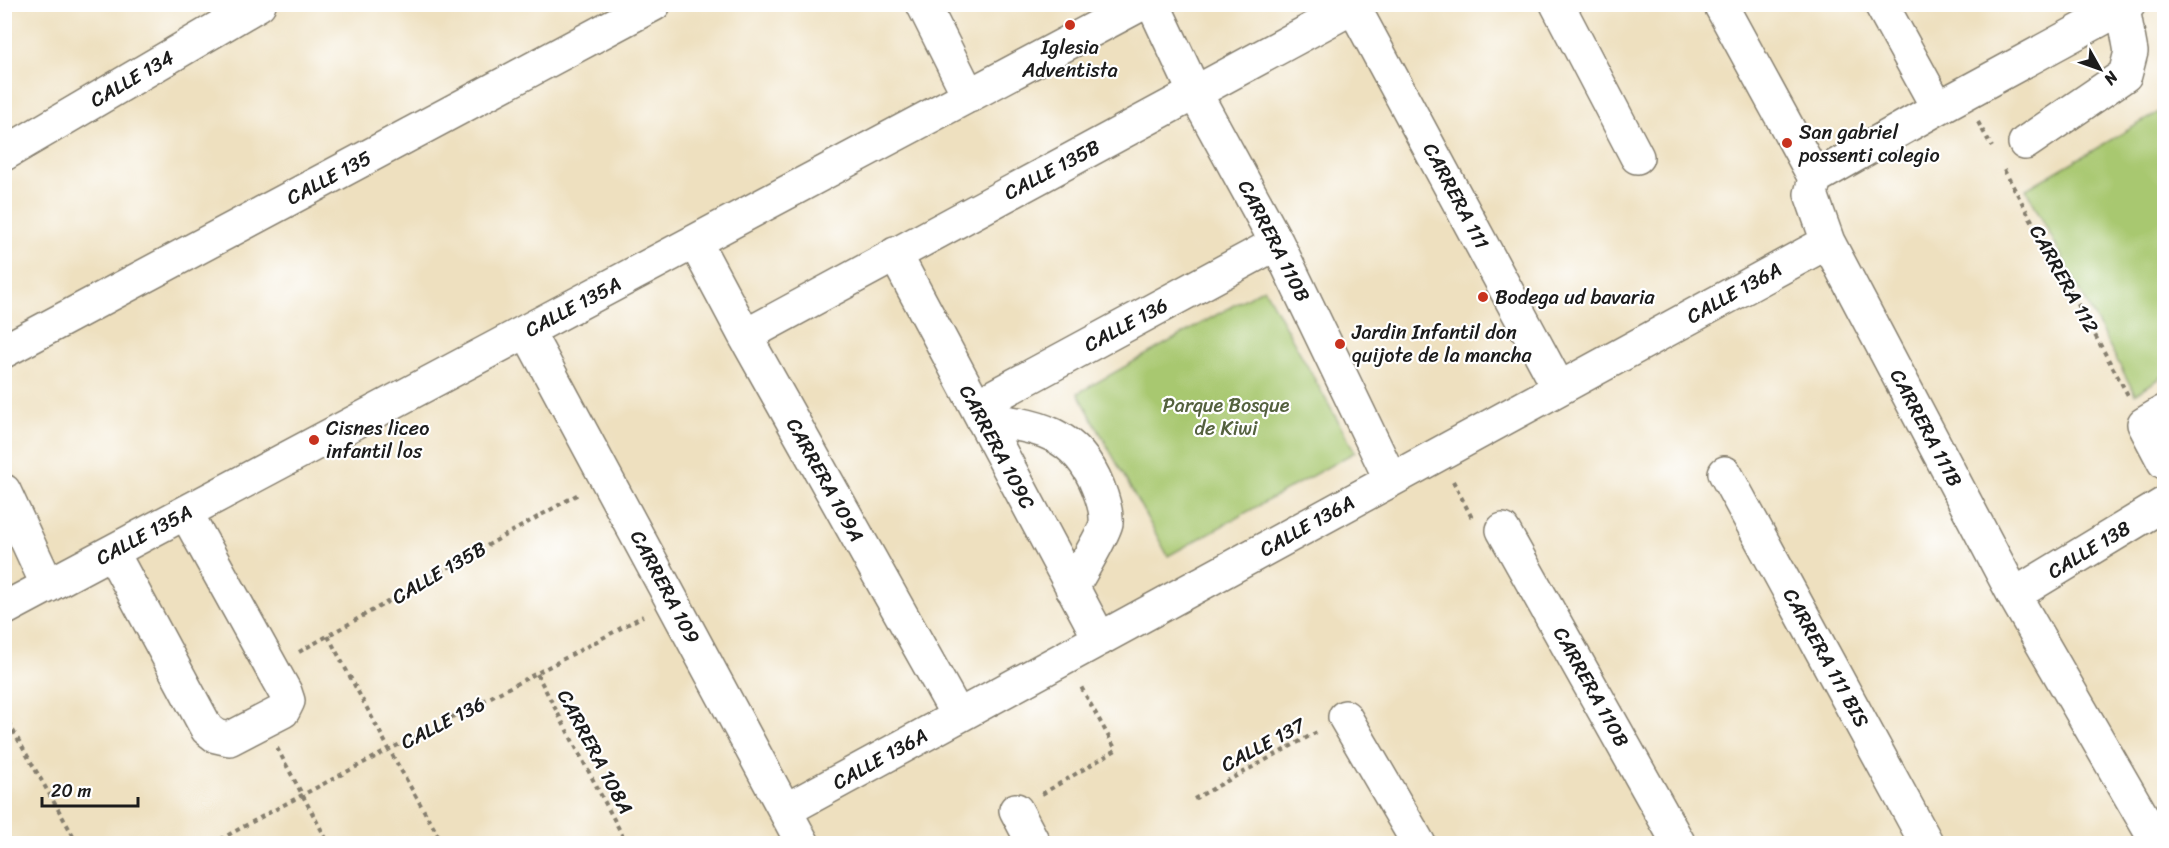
<svg xmlns="http://www.w3.org/2000/svg" width="2169" height="848" viewBox="0 0 2169 848" font-family="Sriracha,sans-serif">
<rect width="100%" height="100%" fill="#fff"/>
<filter id="ink" filterUnits="userSpaceOnUse"><feTurbulence type="fractalNoise" baseFrequency=".0167" numOctaves="2"/><feDisplacementMap in="SourceGraphic" scale="12" xChannelSelector="R" yChannelSelector="G"/><feConvolveMatrix kernelMatrix="1 2 1 2 8 2 1 2 1" color-interpolation-filters="sRGB"/></filter>
<filter id="wash" filterUnits="userSpaceOnUse"><feTurbulence type="fractalNoise" baseFrequency=".008" numOctaves="4" result="noise"/><feDisplacementMap in="SourceGraphic" scale="24" xChannelSelector="R" yChannelSelector="G"/><feGaussianBlur stdDeviation="1.35" result="paint"/><feColorMatrix in="noise" values="0 0 0 0 0 0 0 0 0 0 0 0 0 0 0 0 0 1.4 0 .05"/><feComposite in="paint" operator="in"/></filter>
<g filter="url(#wash)">
<rect width="100%" height="100%" fill="#eee0bf"/>
<path fill="#a8c870" stroke="#627246" stroke-width="1.5" d="M2164 109V376L2135 394 2026 189Z
M1264 288 1355 452 1168 556 1078 393Z"/>
</g>
<g filter="url(#ink)">
<g fill="none" stroke-linecap="round" stroke-linejoin="round">
<defs>
<path id="minor" d="M923 4 969 96
M1153 4 1195 93 1277 243 1391 480
M1352 4 1559 388
M1557 4 1637 157
M1720 4 1815 178 1811 194 1828 242 2014 595 2158 844
M1881 4 1938 108
M2025 143 2125 75 2131 52 2123 8
M4 154 259 4
M1815 178 1938 108 2129 4
M695 242 745 336 958 716
M895 254 1100 639
M527 331 803 844
M745 336 1359 4
M4 351 654 4
M976 406 1277 243
M2164 412 2144 424 2164 462
M983 420C1036 424 1077 433 1098 487 1102 497 1107 512 1106 523 1105 531 1078 577 1072 588
M1725 473 1927 844
M4 491 48 586
M1503 530 1679 844
M112 552 207 729 216 736 229 739 283 711 288 701 285 692 186 513
M2014 595 2164 504
M4 609 1141 4
M1345 717 1419 844
M786 810 1828 242
M1016 810 1034 844"/>
</defs>
<use href="#minor" stroke="#857e6e" stroke-width="36"/>
<path stroke="#857e6e" stroke-width="4" stroke-dasharray="4.5 4.5" stroke-linecap="butt" d="M1978 122 1992 147
M2004 170 2129 397
M1453 481 1473 520
M328 636 390 751 443 844
M299 652 580 493
M537 674 627 844
M4 715 78 844
M277 748 329 844
M1042 794 1116 750 1080 685
M1194 799 1317 732
M212 844C354 765 500 695 643 616"/>
<use href="#minor" stroke="#fff" stroke-width="33"/>
</g>
</g>
<g fill="#c8321e" stroke="#fff" stroke-width="2">
<circle cx="1070" cy="25" r="6"/>
<circle cx="1787" cy="143" r="6"/>
<circle cx="1483" cy="297" r="6"/>
<circle cx="1340" cy="344" r="6"/>
<circle cx="314" cy="440" r="6"/>
</g>
<g text-anchor="middle" dominant-baseline="central" stroke-width="4.5" stroke-linejoin="round" paint-order="stroke">
<g font-size="20" fill="#1c1c1c" stroke="#fff" text-anchor="start">
<text x="1070" y="47" text-anchor="middle">Iglesia<tspan x="1070" dy="23">Adventista</tspan></text>
<text x="1799" y="132">San gabriel<tspan x="1799" dy="23">possenti colegio</tspan></text>
<text x="1495" y="297">Bodega ud bavaria</text>
<text x="1352" y="332">Jardin Infantil don<tspan x="1352" dy="23">quijote de la mancha</tspan></text>
<text x="326" y="428">Cisnes liceo<tspan x="326" dy="23">infantil los</tspan></text>
</g>
<g font-size="20" fill="#1c1c1c" stroke="#fff">
<text transform="translate(132 79) rotate(-30)">CALLE 134</text>
<text transform="translate(1052 170) rotate(-28)">CALLE 135B</text>
<text transform="translate(329 178) rotate(-28)">CALLE 135</text>
<text transform="translate(1456 196) rotate(62)">CARRERA 111</text>
<text transform="translate(1274 241) rotate(63)">CARRERA 110B</text>
<text transform="translate(2064 279) rotate(61)">CARRERA 112</text>
<text transform="translate(1734 293) rotate(-29)">CALLE 136A</text>
<text transform="translate(573 307) rotate(-28)">CALLE 135A</text>
<text transform="translate(1126 325) rotate(-28)">CALLE 136</text>
<text transform="translate(1926 428) rotate(62)">CARRERA 111B</text>
<text transform="translate(997 447) rotate(62)">CARRERA 109C</text>
<text transform="translate(825 480) rotate(61)">CARRERA 109A</text>
<text transform="translate(1307 526) rotate(-29)">CALLE 136A</text>
<text transform="translate(144 535) rotate(-28)">CALLE 135A</text>
<text transform="translate(2089 550) rotate(-31)">CALLE 138</text>
<text transform="translate(439 573) rotate(-30)">CALLE 135B</text>
<text transform="translate(665 587) rotate(62)">CARRERA 109</text>
<text transform="translate(1826 658) rotate(61)">CARRERA 111 BIS</text>
<text transform="translate(1591 687) rotate(61)">CARRERA 110B</text>
<text transform="translate(443 723) rotate(-27)">CALLE 136</text>
<text transform="translate(1263 745) rotate(-28)">CALLE 137</text>
<text transform="translate(595 752) rotate(62)">CARRERA 108A</text>
<text transform="translate(880 759) rotate(-29)">CALLE 136A</text>
</g>
<g font-size="20" fill="#54613e" stroke="#fff">
<text x="1226" y="405">Parque Bosque<tspan x="1226" dy="23">de Kiwi</tspan></text>
</g>
</g>
<rect width="2169" height="848" fill="none" stroke="#fff" stroke-width="24"/>
<g transform="translate(2100 69) rotate(130)" stroke="#ffffff" stroke-width="4.5" paint-order="stroke">
<path d="M0-4.5L10 22L0 15L-10 22Z" fill="#1c1c1c"/>
<text y="-9" font-size="16" font-weight="bold" text-anchor="middle" fill="#1c1c1c">N</text>
</g>
<path d="M42 797v9h96v-9" fill="none" stroke="#1c1c1c" stroke-width="3"/>
<text x="51" y="797" font-size="18" fill="#1c1c1c" stroke="#ffffff" stroke-width="4.5" paint-order="stroke">20 m</text>
</svg>
